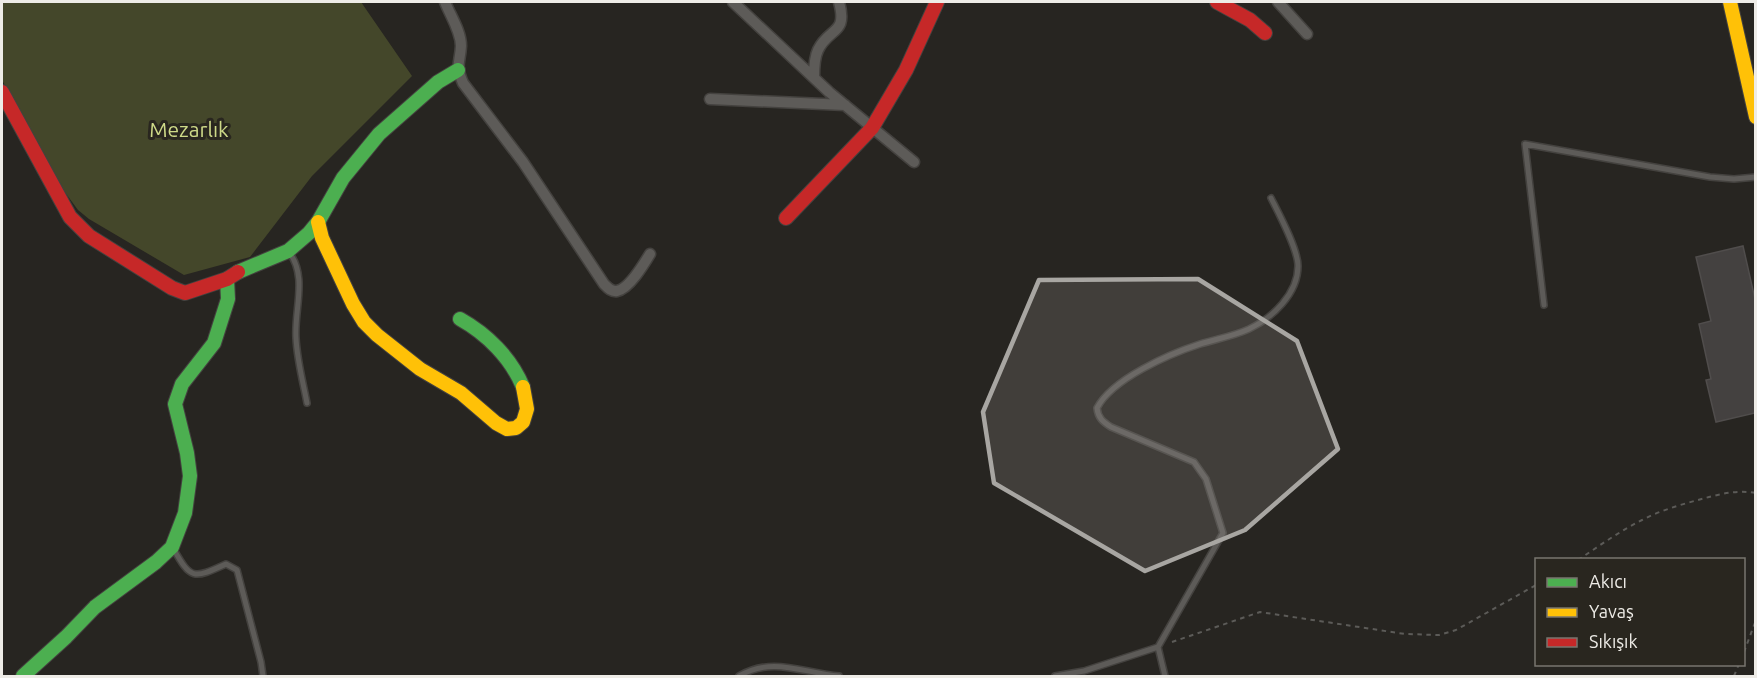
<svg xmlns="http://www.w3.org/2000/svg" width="1757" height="678" viewBox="0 0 1757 678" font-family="Ubuntu,sans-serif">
<rect width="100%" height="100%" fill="#272521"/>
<path fill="#44472a" d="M2 2H361L412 76 312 176 250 257 184 275 89 219 78 210 64 191 2 80Z"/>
<path fill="#444140" stroke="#504d4c" stroke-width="1.5" d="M1743 246 1755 299V413L1716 422 1706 380 1711 379 1699 324 1711 321 1696 257Z"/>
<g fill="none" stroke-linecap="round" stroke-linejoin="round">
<defs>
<path id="lane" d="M289 252C308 277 294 309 296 338 297 360 303 382 307 403
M1544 305 1525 144 1710 177 1734 179 1756 177
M173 548C191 580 193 579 226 564L237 570 261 662 263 676
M739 676C773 656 803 673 839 676
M1055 676 1084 671 1158 647
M1165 676 1158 647 1223 533 1206 479 1194 462 1111 427C1103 422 1098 418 1097 408 1112 379 1169 354 1200 344 1216 339 1234 336 1249 329 1272 318 1298 294 1298 266 1298 249 1279 214 1271 198"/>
<path id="street" d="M445 2C450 15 461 31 461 46 460 64 455 64 463 83L523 162 604 284C607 287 611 292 617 291 629 289 644 264 650 254
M733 2 829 92 914 162
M1278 2 1307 34
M814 78C814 69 814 58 818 50 829 27 848 35 839 2
M710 99 845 105"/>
<path id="fast" d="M238 272 288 251 309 233 318 222 343 178 379 134 438 82 458 70
M460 319C487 334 511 358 523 387
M23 676 66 637 95 607 156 562 172 547 185 513 190 476 187 453 175 404 182 384 214 343 228 299 227 279"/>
<path id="slow" d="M1730 2 1756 117
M318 222 322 238 353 304 364 322 377 335 420 369 461 393 496 423 507 429 516 428 523 422 527 409 523 387"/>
<path id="jam" d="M1217 2 1250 20 1265 33
M2 92 70 217 89 236 172 288 185 293 227 279 238 272
M786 218 872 128 906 70 937 2"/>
</defs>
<use href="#lane" stroke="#44423f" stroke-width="8"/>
<use href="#street" stroke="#44423f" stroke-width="13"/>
<use href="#fast" stroke="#44423f" stroke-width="16"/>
<use href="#slow" stroke="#44423f" stroke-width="16"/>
<use href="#jam" stroke="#44423f" stroke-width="16"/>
<path stroke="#5c5b58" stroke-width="2" stroke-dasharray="4.5 4.5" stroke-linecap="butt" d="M1578 560C1599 546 1620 531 1642 520 1663 509 1687 503 1709 497 1725 493 1739 490 1756 493
M1172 642 1260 612 1405 634 1439 635 1456 630 1536 585
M1744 652 1756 620
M1734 676 1739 664"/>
<use href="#lane" stroke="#5d5b58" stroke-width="5"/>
<use href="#street" stroke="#5d5b58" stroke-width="10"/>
<use href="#fast" stroke="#4caf50" stroke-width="14"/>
<use href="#slow" stroke="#ffc107" stroke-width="14"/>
<use href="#jam" stroke="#c62828" stroke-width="14"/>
</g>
<path fill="#a8a6a2" fill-opacity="0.2" stroke="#a8a6a2" stroke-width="4.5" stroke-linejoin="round" d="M1198 279 1297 341 1338 449 1245 530 1145 571 994 483 983 412 1039 280Z"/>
<g text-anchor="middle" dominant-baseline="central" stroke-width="6" stroke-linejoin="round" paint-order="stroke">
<g font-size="21" fill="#ced988" stroke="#29261f">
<text x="189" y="129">Mezarlık</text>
</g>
</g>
<rect width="1757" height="678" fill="none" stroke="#eeece7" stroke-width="6"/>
<rect x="1535" y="558" width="210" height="108" fill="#29261f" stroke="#78756f" stroke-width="1.5"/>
<rect x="1547" y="578" width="30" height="9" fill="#4caf50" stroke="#78756f" stroke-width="1.5"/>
<text x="1589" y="588" font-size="18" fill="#eeece7">Akıcı</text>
<rect x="1547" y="608" width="30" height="9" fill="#ffc107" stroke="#78756f" stroke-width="1.5"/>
<text x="1589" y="618" font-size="18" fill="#eeece7">Yavaş</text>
<rect x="1547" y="638" width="30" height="9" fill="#c62828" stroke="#78756f" stroke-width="1.5"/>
<text x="1589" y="648" font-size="18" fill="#eeece7">Sıkışık</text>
</svg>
